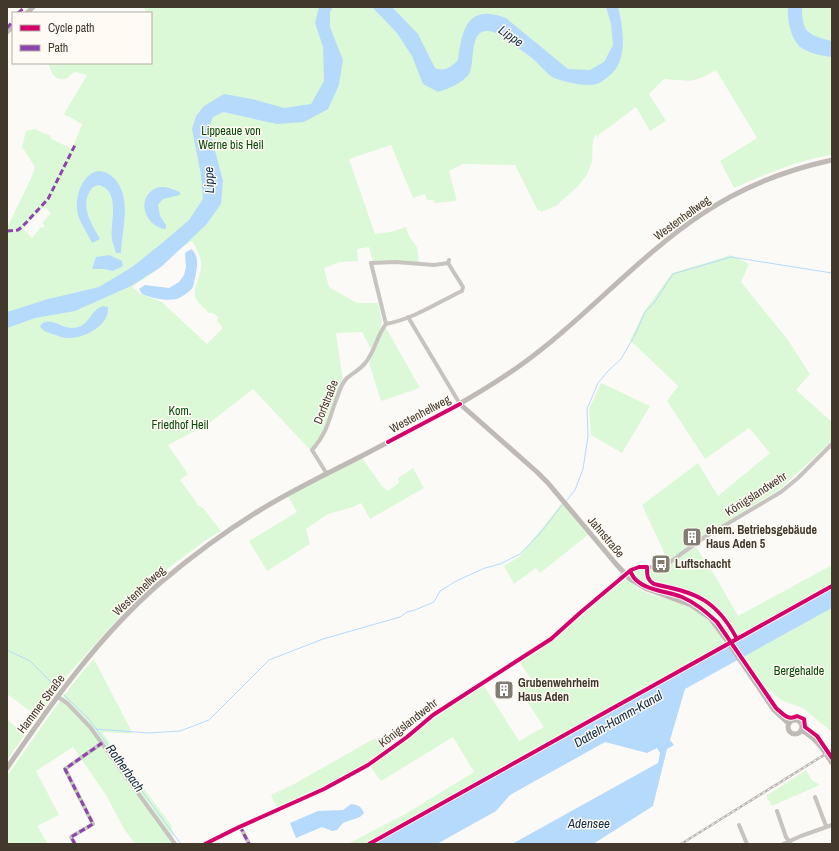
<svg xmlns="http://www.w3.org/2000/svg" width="839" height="851" viewBox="0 0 839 851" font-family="'Archivo Narrow',sans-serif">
<rect width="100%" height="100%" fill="#fcfaf7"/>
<path fill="#dcf9d7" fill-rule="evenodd" d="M144 7H832V155C798 160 766 174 734 188L720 161 757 138 716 70 701 78 690 81 664 79 649 94 666 121 650 131 636 107 600 134 597 137 596 134 593 140 592 162 587 175 577 187 556 206 541 212 540 210 538 211 515 165 463 164 449 171 457 201 435 203 433 200H427L425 194 413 198 391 145 349 159 375 234 391 232 406 227 409 236 417 247 419 262H373L369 247 357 249 358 261 340 262 324 268 329 287 357 303H378L382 321 380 330 371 349 362 332 336 333 343 381 334 401 331 420 312 452 253 389 208 424 168 445 188 474 180 480 197 503 196 504 203 508 221 531 206 540 162 573 134 601 64 679 38 717 7 694V228L32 176 35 167 22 147 26 131 35 129 51 136 50 138 72 149 82 124 64 114 87 75 74 72 66 79C55 80 52 75 49 65L38 63H151V13H147ZM46 204 44 207 51 213 42 223 45 226 43 228 41 227 32 238 23 228ZM192 241C196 248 201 256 201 265 202 276 191 289 196 299 199 304 205 309 209 313H213L218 317 217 321 223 328 207 344 162 302 141 294 132 287 157 270 182 247Z
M731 255 749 264 741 282 788 340 810 374 796 390 832 422V441L779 490 731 519 668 561 642 505 698 463 718 496 770 453 749 428 705 459 667 401 678 386 630 340 645 310 672 273Z
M385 326 420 388 381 401 369 363Z
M601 383 650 406 622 453 591 435 589 409Z
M362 458 382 486 388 491 399 483 398 478 413 468 424 488 370 519 361 503 353 507 328 514 306 529 310 544 267 571 249 541 297 512 288 496Z
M562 503 588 535 540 573 536 568 514 584 504 566 519 557Z
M696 547 717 579 738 616 832 565V588L478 786 372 844H347L402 816 474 772 453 737 381 781 369 765 340 783 278 810 271 795 296 783 375 738 386 753 483 684 519 741 544 727 518 688 531 679 518 660 541 644 625 577C630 581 635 586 640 589 657 600 680 599 698 611 710 620 718 632 726 644L732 641C724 628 714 614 701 605 685 594 639 590 633 571 641 565 651 573 660 569 670 566 686 553 696 547Z
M832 608V732L803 708 783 701 767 689 747 661 740 664 737 660Z
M94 659 133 734 102 732 171 825 174 840 167 844H135L124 829 106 795 73 747 36 771 59 815 37 826 48 844H7V776L56 706 79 676Z
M7 719 25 735 7 760Z
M806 770 812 780 820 785 772 806 766 796Z"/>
<path fill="#b5dafc" d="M319 7H333L330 12V27L343 60 339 85 328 109 304 122 277 124 223 112 213 117 209 128 223 181 221 204 206 225 161 267 131 286 75 311 35 318 7 328V312L48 299 99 287 132 267 161 244 189 220 203 199 201 175 192 129 196 116 204 106 224 94 252 99 284 108 311 104 324 81 323 47 315 23Z
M372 7H392L418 34 435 68C445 72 451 67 458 60 462 30 467 3 506 18L568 69 590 70 604 62 613 45 611 24 606 7H618C623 27 629 61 609 76 606 78 603 81 599 83 589 88 562 82 552 77 545 72 539 64 532 58 525 53 517 47 510 42 504 37 494 30 485 31 469 33 475 65 469 74 461 84 450 88 438 92L423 84 412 56 397 33Z
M788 7H802C802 33 808 35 832 41V57C822 56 807 53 799 46 790 36 787 19 788 7Z
M98 171C105 171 110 174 115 179 132 199 122 229 121 253H116C115 249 113 244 112 240 109 225 122 191 99 185L93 187C78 204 91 223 100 239L92 243C88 234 81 224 78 215 74 200 81 174 98 171Z
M159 187H166L180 192V195L163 199 158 205 160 216 166 225V229C144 227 134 195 159 187Z
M191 249C200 256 197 268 195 278 194 280 194 284 193 287 191 290 185 295 181 297 172 303 151 298 142 294L139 289 145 285 169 288 179 282 184 275 186 267 185 253Z
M109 255 122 261 123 266 113 271 104 269H92L96 257Z
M103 306 108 307C110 326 83 339 67 338 62 338 57 335 52 334 47 332 42 331 40 326 48 315 61 328 72 328 91 327 89 310 103 306Z
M832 588V608L685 689 670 740 674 745 667 749 653 806 593 844H512L658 763 660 753 657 748 647 753 605 742 510 795 496 811 437 844H372L478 786Z
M351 804C358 805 361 806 364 813L360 817 343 823 337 830 332 831 322 827 296 838 290 823 318 811 343 810Z"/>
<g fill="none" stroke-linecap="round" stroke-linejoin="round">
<path stroke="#b5dafc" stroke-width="1" d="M567 500 575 490 583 469 588 436 587 409 598 383 608 371 621 359 635 335 645 312 654 303 673 274 731 257 832 273
M7 650 30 661 59 690
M64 695 88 718 181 844
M96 729 148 733 180 731 209 720 269 660 323 639 400 617 407 612 415 610 434 602 440 591 456 581 485 568 500 564 520 554 543 530 562 505"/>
<path stroke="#c7c3bf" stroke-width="4" d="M408 317 460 404
M386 324 371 263 396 262 434 265 448 263
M327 474 312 450C329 431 329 417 338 395 340 389 343 382 347 378 353 373 361 369 366 362 375 351 377 335 386 324 413 319 437 303 462 291L463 287 448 263 449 260
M58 697 67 703 90 727 175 844
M815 797 826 826
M777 811 786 837 791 844
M739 825 747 844
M240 826 249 844
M75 844 71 837 93 824 65 769 102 743
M205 844 237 828 324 789 368 765 407 737 433 715 551 639 581 612 631 570 639 567H658L670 562 705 537 781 492 798 478 832 444
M783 844 801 836 832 825"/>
<path stroke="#c0bab6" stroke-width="5" d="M27 13 33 7
M7 32 13 26
M460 404 537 472 548 483 616 564 630 579 647 589 691 605 710 618 728 642 774 710 788 723
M788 727a7 7 0 1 1 14 0a7 7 0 1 1-14 0Z
M801 730C816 738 823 749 832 763
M7 768C52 702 100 635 160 583 191 557 223 533 257 512 284 495 312 481 340 467 400 436 462 406 518 367 583 321 636 258 702 214 742 187 786 170 832 160"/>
<defs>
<path id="rail" d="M681 844 832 750"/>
</defs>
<use href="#rail" stroke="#bcb9b5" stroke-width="2.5"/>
<use href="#rail" stroke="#fffaf4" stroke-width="1" stroke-dasharray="3" stroke-linecap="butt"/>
<path stroke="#8e44ad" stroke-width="3" stroke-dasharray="6 3" stroke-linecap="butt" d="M18 13 25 7
M7 28 13 21
M7 231 18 230 23 226 48 199 76 143
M240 826 249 844
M75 844 71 837 93 824 65 769 102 743"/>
<defs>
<path id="cycleway" d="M388 442 460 404
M630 571C632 574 633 577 635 579 647 591 667 591 682 597 696 603 706 612 717 622L776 708C783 714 788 721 797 716L804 719 805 727 817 736 832 758
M205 844 237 828 324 789 368 765 407 737 433 715 551 639 581 612 631 570 639 567H647C647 575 647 580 654 584 696 593 716 599 737 639
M369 844 832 586"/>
</defs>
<use href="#cycleway" stroke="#fffaf4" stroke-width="6"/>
<use href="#cycleway" stroke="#d6006c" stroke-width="4"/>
</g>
<defs>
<symbol id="building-square" viewBox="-11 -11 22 22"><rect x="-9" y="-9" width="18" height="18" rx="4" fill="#837c73" stroke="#fffaf4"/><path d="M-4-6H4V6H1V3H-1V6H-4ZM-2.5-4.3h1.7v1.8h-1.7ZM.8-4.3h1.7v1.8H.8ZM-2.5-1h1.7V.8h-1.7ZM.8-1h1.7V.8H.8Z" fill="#fff"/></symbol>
<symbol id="bus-square" viewBox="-11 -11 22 22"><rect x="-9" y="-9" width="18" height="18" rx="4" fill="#837c73" stroke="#fffaf4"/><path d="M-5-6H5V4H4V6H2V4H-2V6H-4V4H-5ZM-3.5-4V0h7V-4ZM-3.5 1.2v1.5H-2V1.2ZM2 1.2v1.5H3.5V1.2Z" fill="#fff"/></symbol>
</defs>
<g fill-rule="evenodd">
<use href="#building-square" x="681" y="526" width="22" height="22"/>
<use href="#bus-square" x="650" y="553" width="22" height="22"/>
<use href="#building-square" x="493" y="679" width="22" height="22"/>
</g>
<g text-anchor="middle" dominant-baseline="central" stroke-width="3" stroke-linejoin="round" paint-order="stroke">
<g font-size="12" fill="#064905" stroke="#fffaf4">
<text x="231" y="131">Lippeaue von<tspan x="231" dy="14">Werne bis Heil</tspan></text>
<text x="180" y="411">Kom.<tspan x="180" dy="14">Friedhof Heil</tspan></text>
<text x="799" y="671">Bergehalde</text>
</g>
<g font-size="12" fill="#42382c" stroke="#fffaf4">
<text transform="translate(682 218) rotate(-36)">Westenhellweg</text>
<text transform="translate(326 402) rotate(-68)">Dorfstraße</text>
<text transform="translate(420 414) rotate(-28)">Westenhellweg</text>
<text transform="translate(756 494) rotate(-33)">Königslandwehr</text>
<text transform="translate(606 537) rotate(50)">Jahnstraße</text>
<text transform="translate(139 591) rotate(-43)">Westenhellweg</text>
<text transform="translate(41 704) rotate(-53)">Hammer Straße</text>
<text transform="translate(408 723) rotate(-38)">Königslandwehr</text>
</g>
<g font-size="12" font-weight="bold" fill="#42382c" stroke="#fffaf4" text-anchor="start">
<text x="706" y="530">ehem. Betriebsgebäude<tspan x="706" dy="14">Haus Aden 5</tspan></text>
<text x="675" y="564">Luftschacht</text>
<text x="518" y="683">Grubenwehrheim<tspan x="518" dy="14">Haus Aden</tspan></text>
</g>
<g font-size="13" font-style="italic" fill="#102d46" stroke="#fffaf4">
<text transform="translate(511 36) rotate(35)">Lippe</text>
<text transform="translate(209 180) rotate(-92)">Lippe</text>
<text transform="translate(618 719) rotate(-30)">Datteln-Hamm-Kanal</text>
<text transform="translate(125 768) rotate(54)">Rotherbach</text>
<text x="589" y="823">Adensee</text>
</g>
</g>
<rect width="839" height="851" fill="none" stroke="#42382c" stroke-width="16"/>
<rect x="12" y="12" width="140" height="52" fill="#fffaf4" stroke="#b3aca4"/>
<rect x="20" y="25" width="20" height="6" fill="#d6006c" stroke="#b3aca4"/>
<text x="48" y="32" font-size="12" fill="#42382c">Cycle path</text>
<rect x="20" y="45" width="20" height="6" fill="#8e44ad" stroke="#b3aca4"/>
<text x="48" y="52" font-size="12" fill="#42382c">Path</text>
</svg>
